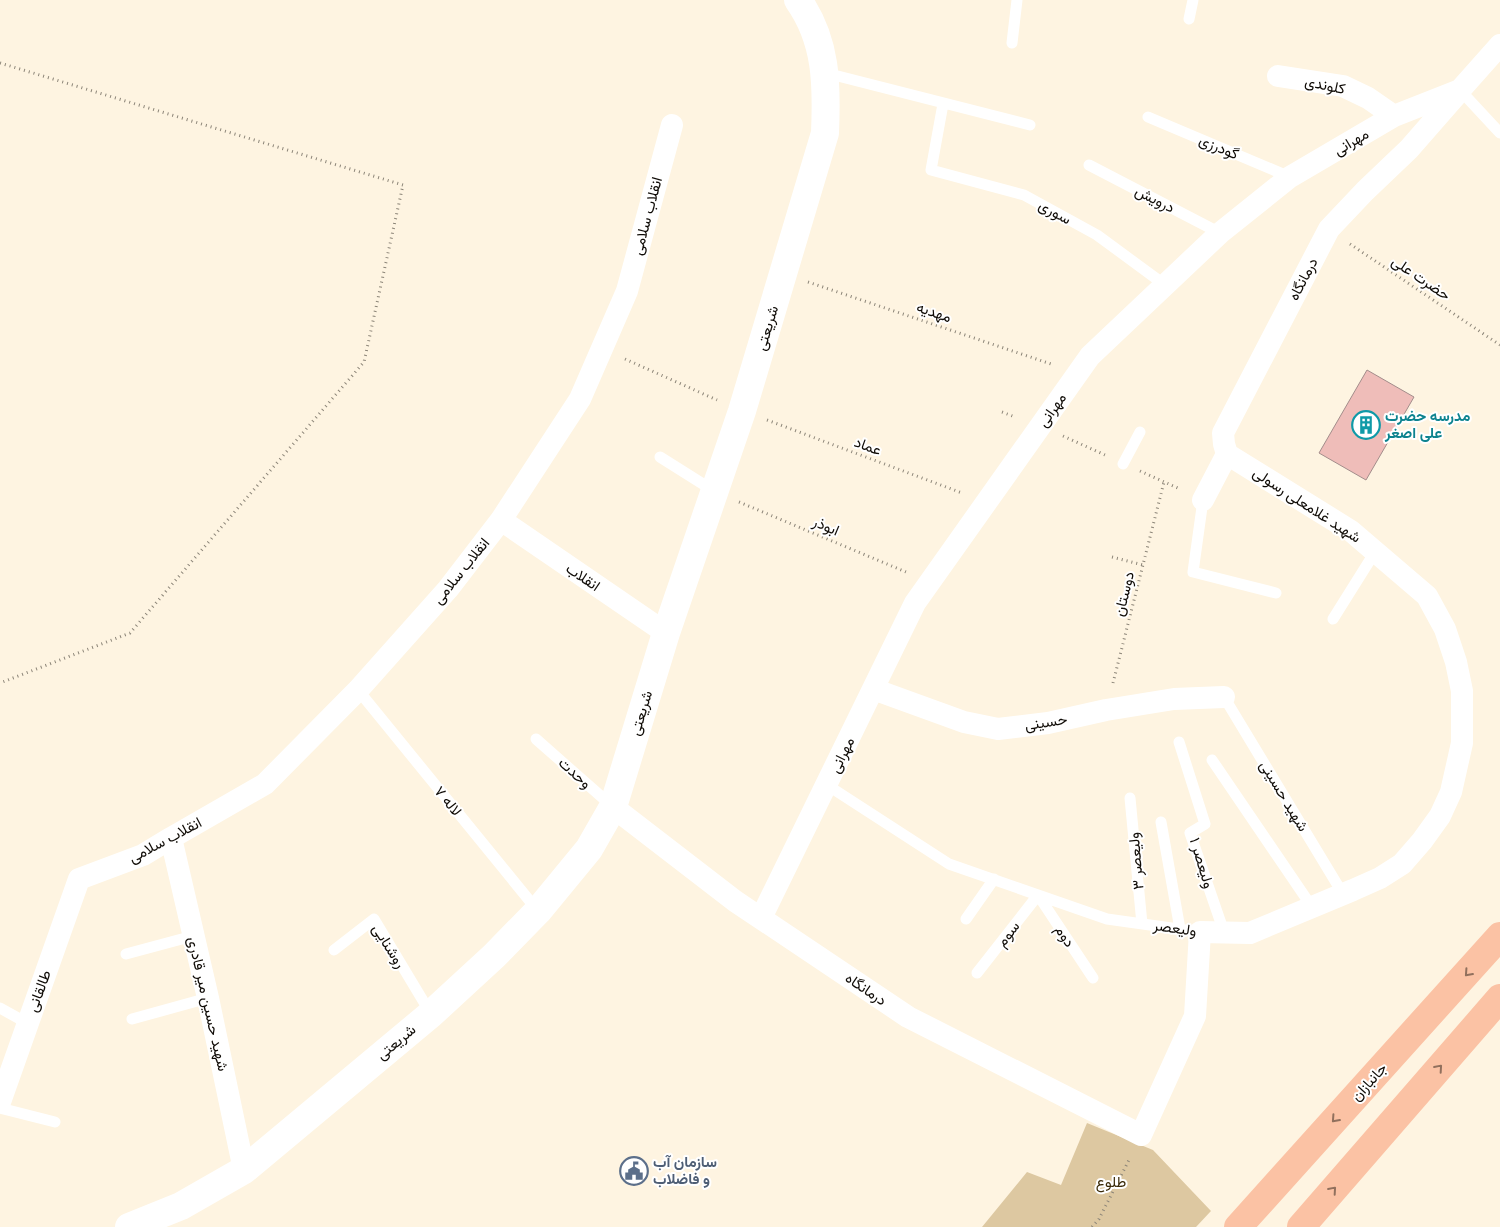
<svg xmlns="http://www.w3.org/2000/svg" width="1500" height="1227" viewBox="0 0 1500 1227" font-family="'Fira Sans',Vazirmatn,sans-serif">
<rect width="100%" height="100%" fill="#fef4e1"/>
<path fill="#ddc8a1" d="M1087 1123 1153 1150 1211 1211 1196 1227H982L1027 1172 1061 1185Z"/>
<path fill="#efbdb9" stroke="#a38d8b" d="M1367 370 1414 397 1366 480 1319 453Z"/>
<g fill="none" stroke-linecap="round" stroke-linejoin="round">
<path stroke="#8c8578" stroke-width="3" stroke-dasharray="1 4" stroke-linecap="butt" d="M0 63 403 185 364 362 130 633 0 683
M1350 244 1500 345
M808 282 1054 365
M625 359 717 400
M1002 412 1015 417
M767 420 962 493
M1063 436 1105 455
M1140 471 1180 489
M739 502 906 572
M1112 557 1143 565
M1113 683 1164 482
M1092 1227 1099 1219 1130 1158"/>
<path stroke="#fff" stroke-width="11" d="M1189 19 1193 0
M1012 43 1017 0
M826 73 1030 125
M1460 90 1500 133
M943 104 931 170 1024 195 1097 235 1165 285
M1148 117 1290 177
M1089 165 1220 233
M660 457 714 491
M1123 464 1140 432
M1203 500 1193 572 1276 593
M1333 619 1375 552
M358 690 538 911
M1224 697 1343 894
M536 739 612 806
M1179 742 1205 824 1190 833 1224 932
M1212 760 1312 907
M827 785 949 864 1107 919 1200 932
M1130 798 1142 924
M1161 822 1180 929
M966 919 994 879
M334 950 374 919 431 1014
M126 954 193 936
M977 973 1038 895 1093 978
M0 1008 27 1023
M132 1019 208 998
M0 1108 55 1122"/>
<path stroke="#fff" stroke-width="22" d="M1278 76 1343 86 1368 98 1394 116
M1203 500 1227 454 1224 444 1223 433 1329 229 1365 191 1409 149 1458 93
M501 520 666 633
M873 689 964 722 998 729 1048 723 1106 710 1174 699 1224 697
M613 807 735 901 908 1017 1141 1135 1195 1016 1200 932 1250 933 1353 890 1380 878 1402 864 1422 841 1440 816 1451 792 1462 743V691L1456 662 1445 629 1427 596 1351 531 1227 454
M171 838 208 998 244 1170
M761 918 915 603 1090 356 1220 233 1290 177 1394 116 1460 90 1500 45
M0 1102 79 879 143 855 171 838 265 784 358 690 448 589 501 520 580 399 627 291 672 125"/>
<path stroke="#fff" stroke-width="28" d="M129 1227 181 1206 244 1170 431 1014 494 956 538 911 589 849 613 807 666 633 742 411 825 133C827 85 827 41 798 0"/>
<path stroke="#fbc2a4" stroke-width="28" d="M1238 1227 1500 936
M1301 1227 1500 998"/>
</g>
<defs><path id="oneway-chevron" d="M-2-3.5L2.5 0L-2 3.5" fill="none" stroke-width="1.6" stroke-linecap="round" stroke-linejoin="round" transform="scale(1.25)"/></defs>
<g stroke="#91705d">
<use href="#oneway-chevron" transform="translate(1468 973) rotate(132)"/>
<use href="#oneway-chevron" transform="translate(1439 1068) rotate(-49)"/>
<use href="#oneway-chevron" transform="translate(1335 1119) rotate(132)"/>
<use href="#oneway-chevron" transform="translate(1333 1190) rotate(-49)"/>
</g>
<defs>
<symbol id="building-ring" viewBox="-11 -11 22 22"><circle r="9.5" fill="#fff" stroke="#0f9aa8" stroke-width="1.5"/><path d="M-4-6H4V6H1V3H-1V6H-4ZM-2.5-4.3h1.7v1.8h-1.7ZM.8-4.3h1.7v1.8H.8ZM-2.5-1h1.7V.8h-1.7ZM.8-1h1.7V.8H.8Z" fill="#0f9aa8"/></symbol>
<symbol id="civic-ring" viewBox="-11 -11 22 22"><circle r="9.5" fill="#fff" stroke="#5c6f8a" stroke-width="1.5"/><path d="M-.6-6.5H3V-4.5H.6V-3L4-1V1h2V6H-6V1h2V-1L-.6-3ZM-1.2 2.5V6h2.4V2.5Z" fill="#5c6f8a"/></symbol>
</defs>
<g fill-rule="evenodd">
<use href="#building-ring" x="1350" y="409" width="32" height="32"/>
<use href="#civic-ring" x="618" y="1155" width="32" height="32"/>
</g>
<g text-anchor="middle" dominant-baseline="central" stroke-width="4" stroke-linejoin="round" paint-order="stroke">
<g font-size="15" fill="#0f0b06" stroke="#fff">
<text transform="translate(1325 85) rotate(12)">کلوندی</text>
<text transform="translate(1351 142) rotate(-31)">مهرانی</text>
<text transform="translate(1219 147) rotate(23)">گودرزی</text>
<text transform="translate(1155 199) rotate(27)">درویش</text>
<text transform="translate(1055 212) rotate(29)">سوری</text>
<text transform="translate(647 216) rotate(-75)">انقلاب سلامی</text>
<text transform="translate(1421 278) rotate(34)">حضرت علی</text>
<text transform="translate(1303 279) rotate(-62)">درمانگاه</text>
<text transform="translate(934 312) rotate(19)">مهدیه</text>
<text transform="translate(767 328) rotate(-73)">شریعتی</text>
<text transform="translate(1052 410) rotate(-55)">مهرانی</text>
<text transform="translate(868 446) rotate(20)">عماد</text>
<text transform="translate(1307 505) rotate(33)">شهید غلامعلی رسولی</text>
<text transform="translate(826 526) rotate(23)">ابوذر</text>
<text transform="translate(461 571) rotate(-51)">انقلاب سلامی</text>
<text transform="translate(583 577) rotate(34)">انقلاب</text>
<text transform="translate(1124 594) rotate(-76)">دوستان</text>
<text transform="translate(641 713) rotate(-73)">شریعتی</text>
<text transform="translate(1046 722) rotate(-9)">حسینی</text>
<text transform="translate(842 755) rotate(-64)">مهرانی</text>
<text transform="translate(575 773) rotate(42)">وحدت</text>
<text transform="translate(1284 796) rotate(59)">شهید حسینی</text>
<text transform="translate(448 801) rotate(51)">لاله ۷</text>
<text transform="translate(165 840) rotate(-28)">انقلاب سلامی</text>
<text transform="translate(1136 861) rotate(-95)">ولیعصر ۳</text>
<text transform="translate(1202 863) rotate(73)">ولیعصر ۱</text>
<text transform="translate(1175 928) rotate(8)">ولیعصر</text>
<text transform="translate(1008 934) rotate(-52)">سوم</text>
<text transform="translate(1065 936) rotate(57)">دوم</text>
<text transform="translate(389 946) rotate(58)">روشنایی</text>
<text transform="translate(866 989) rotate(34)">درمانگاه</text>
<text transform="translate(39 991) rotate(-70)">طالقانی</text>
<text transform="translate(208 1004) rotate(77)">شهید حسین میر قادری</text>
<text transform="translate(396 1042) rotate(-40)">شریعتی</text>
<text transform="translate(1369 1082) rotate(-48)">جانبازان</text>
</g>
<g font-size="15" font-weight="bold" fill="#0d838f" stroke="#fff" text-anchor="start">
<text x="1385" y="416">مدرسه حضرت<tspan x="1385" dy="17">علی اصغر</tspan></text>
</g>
<g font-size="15" font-weight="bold" fill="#4e5e75" stroke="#fff" text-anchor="start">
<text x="653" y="1162">سازمان آب<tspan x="653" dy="17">و فاضلاب</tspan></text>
</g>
<g font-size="15" fill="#3b2b09" stroke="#fff">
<text x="1111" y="1182">طلوع</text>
</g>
</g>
</svg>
